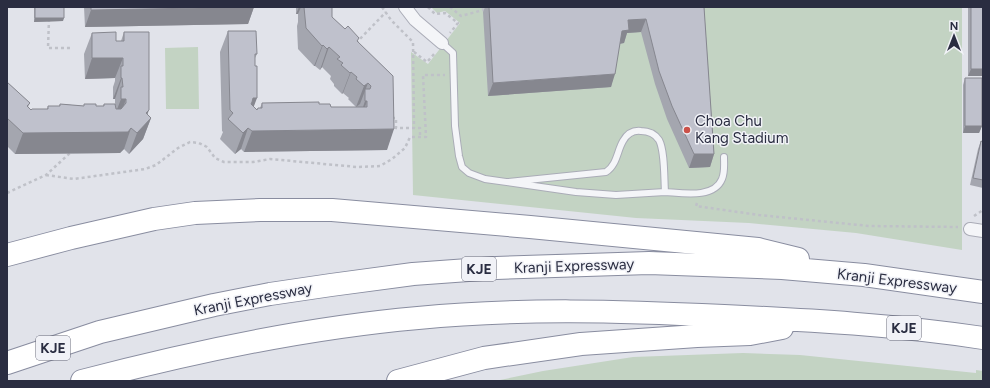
<svg xmlns="http://www.w3.org/2000/svg" width="990" height="388" viewBox="0 0 990 388" font-family="Figtree,sans-serif">
<rect width="100%" height="100%" fill="#e1e3ea"/>
<path fill="#c3d3c3" d="M431 7H962V250L856 233 749 223 636 218 413 195 411 52 428 64 460 23 445 11 437 13Z
M198 47 199 109H166L165 48Z
M743 353 800 355 976 373V370L983 371V381H495L543 371 633 357Z"/>
<g fill="none" stroke-linecap="round" stroke-linejoin="round">
<defs>
<path id="lane" d="M442 43 453 53 455 126 459 156 462 167 469 173 485 179 576 192 616 195 665 192C664 179 665 151 659 140 655 134 648 131 641 131 633 130 627 134 623 141 617 151 617 165 606 172L508 182
M665 192C682 193 714 199 722 179 725 172 724 164 724 157"/>
<path id="street" d="M405 7 415 20 442 43
M970 229 983 231"/>
<path id="highway" d="M7 255 71 238 154 219 195 213 260 210H332L530 227 758 249 798 259
M7 363 100 332 214 305 270 294 331 285 413 274 496 268 649 263 782 268 864 275 983 292
M82 381C192 352 304 328 418 318 519 308 622 311 724 316 810 320 897 325 983 338
M398 381 484 358 581 344 697 336 750 334 782 328"/>
</defs>
<use href="#lane" stroke="#aaacb7" stroke-width="8"/>
<use href="#street" stroke="#aaacb7" stroke-width="14"/>
<use href="#highway" stroke="#898da0" stroke-width="24"/>
<path stroke="#bfc1c8" stroke-width="2.5" stroke-dasharray="3 3" stroke-linecap="butt" d="M382 7 391 20 413 42 414 128
M428 7 435 14 445 13 458 23 450 33
M450 7 461 16 483 10V7
M49 19 48 48H71
M356 43 386 12
M414 52 427 62 435 53
M392 118H396V128H420V137
M46 175 74 179 145 169 156 165 178 148 190 142 199 143 207 147 215 158 224 162H253L270 159 357 167 380 166 392 159 405 148 410 137H426L423 75H445
M7 193 46 175 70 153
M697 203 696 206 759 215 869 226 958 227
M974 216 983 210"/>
<use href="#lane" stroke="#f4f5f8" stroke-width="6"/>
<use href="#street" stroke="#f4f5f8" stroke-width="12"/>
<use href="#highway" stroke="#fff" stroke-width="22"/>
</g>
<path fill="#a4a6af" d="M34 7H64L63 21 34 22Z
M84 7H254L248 24 85 27Z
M296 7H332V17L393 76 387 150 244 152 241 149 235 154 220 139 223 132 222 131 220 52 228 31 257 54 255 58 254 107 257 110 260 108 262 103 319 104 331 107H356L348 99 349 98 343 93 342 94 334 86V84L330 79 331 76 322 67 320 70 315 66H314L298 49 297 26 298 22V14H296Z
M485 7H704L714 154 710 167 689 168 667 119 655 84 641 32 627 33 624 43 620 44 611 87 488 96 483 12Z
M968 7H983V76H968Z
M124 32 148 115 151 118 143 139 129 154 124 149 120 153 15 154 7 146V82L30 103 28 107 31 110 47 109 48 106H59L60 104 84 106V104L96 106H103L104 104H115V99H113V87L115 81V78L85 79 84 54 92 33 116 41H121Z
M965 78 982 126 979 133H963V85Z
M981 141 983 142V188L970 185 978 149Z"/>
<path fill="#86878f" d="M254 7 248 24 85 27 91 10Z
M299 7H301L298 14H296Z
M35 18H64L63 21 34 22Z
M646 19 641 32 627 33 624 43 617 44 622 31 628 20Z
M323 45 315 66H314L322 46Z
M329 47 322 67 320 70 327 49Z
M92 58H123L115 78 85 79Z
M971 69H983V76H968Z
M351 72 343 93 342 94 350 73Z
M615 74 611 87 488 96 493 83Z
M121 78H122L115 99H113Z
M368 83 360 104 356 107 364 86Z
M253 98H257L249 119 245 123Z
M121 99H126L119 120H113Z
M365 101H367L360 122H358Z
M149 110 143 126 151 118 143 139 129 154 137 133 146 113Z
M965 126H982L979 133H963Z
M131 128 124 149 120 153 15 154 23 133Z
M248 128 241 149 235 154 243 133Z
M394 129 387 150 244 152 252 131Z
M694 154H714L710 167 689 168Z"/>
<path fill="#bfc1cc" stroke="#86878f" d="M35 7H64V18H35Z
M91 7H254L91 10Z
M304 7H332V17L345 29 348 26 359 38 357 41 393 76 394 129 252 131 248 128 243 133 228 119 233 113 230 110 228 31H256L257 54H255V66H257V98H253L252 102 251 104 257 110 258 108H262V103L319 102V104H330L331 107H367V101H365V89H370L371 86 368 83 364 86 356 79 357 77 351 72 350 73 341 65 343 63 337 59 340 57 329 47 327 49 323 45 322 46 306 28Z
M489 7H704L714 154H694L672 106 659 71 646 19 628 20 629 30 622 31 615 74 493 83Z
M971 7H983V69H971Z
M116 32V41H124V32H149V110L146 113 151 118 137 133 131 128 128 132 23 133 7 118V82L30 103 27 106 31 110 32 109H48V106H60V104L84 106V104H96V106H104V104H115L116 109H121L126 103V99H121V87H123L122 78H121V66H123V58H92V33Z
M965 78H982V126H965Z
M981 141 983 142V180L973 178Z"/>
<circle fill="#cb5149" stroke="#f1f2f7" stroke-width="1.5" cx="687" cy="130" r="4"/>
<g text-anchor="middle" dominant-baseline="central" stroke-width="3" stroke-linejoin="round" paint-order="stroke">
<g fill="#f1f2f7" stroke="#666878" stroke-width="1">
<rect x="462" y="257" width="34" height="24" rx="3"/>
<rect x="887" y="316" width="34" height="24" rx="3"/>
<rect x="36" y="336" width="34" height="24" rx="3"/>
</g>
<g font-size="14" font-weight="bold" fill="#2a2d41">
<text x="479" y="269">KJE</text>
<text x="904" y="328">KJE</text>
<text x="53" y="348">KJE</text>
</g>
<g font-size="15" fill="#2a2d41" stroke="#f1f2f7" text-anchor="start">
<text x="695" y="121">Choa Chu<tspan x="695" dy="17">Kang Stadium</tspan></text>
</g>
<g font-size="15" fill="#2a2d41" stroke="#f1f2f7">
<text transform="translate(574 266) rotate(-2)">Kranji Expressway</text>
<text transform="translate(897 281) rotate(7)">Kranji Expressway</text>
<text transform="translate(253 299) rotate(-11)">Kranji Expressway</text>
</g>
</g>
<rect width="990" height="388" fill="none" stroke="#2a2d41" stroke-width="16"/>
<g transform="translate(954 36)" stroke="#f1f2f7" stroke-width="3" paint-order="stroke">
<path d="M0-3L7 15L0 10L-7 15Z" fill="#2a2d41"/>
<text y="-6" font-size="11" font-weight="bold" text-anchor="middle" fill="#2a2d41">N</text>
</g>
</svg>
